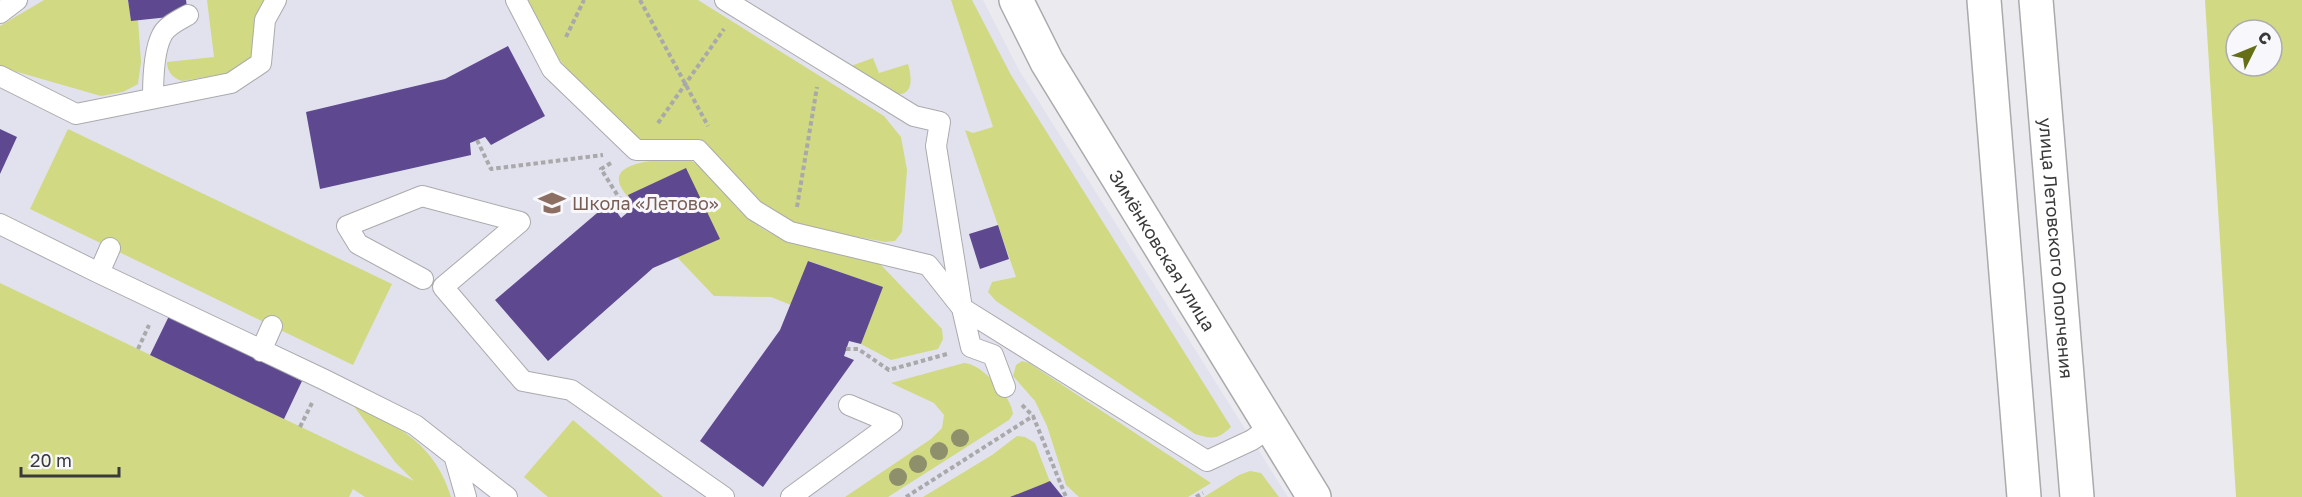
<svg xmlns="http://www.w3.org/2000/svg" width="2302" height="497" viewBox="0 0 2302 497" font-family="'Golos Text',sans-serif">
<rect width="100%" height="100%" fill="#ebebef"/>
<path fill="#e2e2ee" d="M0 0H983L1019 70 1288 497H0Z"/>
<path fill="#d1d982" fill-rule="evenodd" d="M44 0H128L131 20H138L141 62 138 84 123 92 101 96 0 67V26Z
M207 0H265L258 20 257 56 236 72 182 81C173 78 167 72 167 62L214 57Z
M527 0H698L884 116 901 137 907 170 902 232 895 241 885 242 794 225 759 204 707 148 686 139 646 141 625 136 556 56Z
M951 0H972L1011 75 1231 427C1217 440 1213 439 1195 434L996 301 988 292 992 282 1016 277 965 130 973 133 993 127Z
M2205 0H2302V497H2236ZM2236 30H2272V66H2236Z
M873 58 879 73 908 64C912 78 914 97 894 94L851 66Z
M68 129 392 284 353 365 30 209Z
M684 158C711 167 721 191 740 211 747 218 757 225 765 230 788 245 844 253 872 259L882 266 942 329 943 339 938 349 891 360 861 344 882 287 809 261 791 305 771 297 714 296 676 256 624 192C600 159 667 160 684 158Z
M0 283 414 481 395 462 353 405C399 426 435 444 451 497H365L353 489 349 497H0Z
M1022 361 1029 363 1211 483 1188 497H1079L1066 485 1047 426 1035 401 1013 376 1016 365Z
M964 363C981 363 1012 397 1013 414L1009 420 888 497H845L931 439 942 428 944 415 934 403 891 383Z
M573 420 663 497H548L524 477Z
M1017 436 1025 437 1035 443 1052 487 1024 497H923L992 455Z
M1250 471 1261 473 1279 497H1204L1239 475Z"/>
<path fill="#5e4990" d="M128 0H186L188 15 131 21Z
M508 46 545 116 491 145 485 137 470 143 471 155 320 189 306 112 445 79Z
M0 129 17 137 0 174Z
M686 168 720 239 653 268 548 361 495 300 610 202 621 218 634 207 628 195Z
M998 225 1009 259 980 269 969 234Z
M808 261 883 287 861 344 849 341 844 356 854 360 763 487 700 441 780 330Z
M169 316 302 381 284 419 150 355Z
M1050 481 1063 497H1010L1043 484Z"/>
<g fill="none" stroke-linecap="round" stroke-linejoin="round">
<defs>
<path id="service" d="M516 0 552 69 636 150H698L754 210 790 232 928 265 962 308 971 347 993 355 1005 387
M725 0 914 116 940 122 936 146 962 308 1207 461 1252 440 1270 427
M0 13 17 0
M0 76 76 114 231 83 261 63 265 20 276 0
M153 97C153 80 154 50 162 35 166 26 179 20 188 15
M0 224 99 273 325 380 415 425 507 497
M99 273 110 248
M423 279 358 244 347 226 422 196 520 222 443 287 523 381 571 390 724 497
M261 351 272 326
M454 455 466 497
M791 497 892 423 849 405"/>
<g id="minor">
<path id="s1" d="M1016 0 1047 62 1314 497"/>
</g>
<g id="secondary">
<path d="M1984 0 2024 497"/>
<path id="s2" d="M2036 0 2077 497"/>
</g>
</defs>
<use href="#service" stroke="#aaaaad" stroke-width="22"/>
<use href="#minor" stroke="#aaaaad" stroke-width="36"/>
<use href="#secondary" stroke="#aaaaad" stroke-width="36"/>
<path stroke="#a9a9ab" stroke-width="4" stroke-dasharray="4.5 3" stroke-linecap="butt" d="M640 0 708 126
M566 37 584 0
M658 123 724 29
M477 140 491 169 603 155
M611 163 601 169 628 212
M797 207 817 87
M138 349 149 325
M846 349H858L889 370 947 354
M1022 405 1033 416 1066 497
M300 427 312 403
M906 497 1033 416
M1196 497 1203 493"/>
<use href="#service" stroke="#fff" stroke-width="20"/>
<use href="#minor" stroke="#fff" stroke-width="33"/>
<use href="#secondary" stroke="#fff" stroke-width="33"/>
</g>
<g fill="#8e906c">
<circle cx="960" cy="438" r="9"/>
<circle cx="939" cy="451" r="9"/>
<circle cx="918" cy="464" r="9"/>
<circle cx="898" cy="477" r="9"/>
</g>
<defs>
<symbol id="school-bare" viewBox="-9 -9 18 18"><path d="M0-5L7-2L0 1L-7-2ZM-4 1L0 2.5L4 1V4Q0 6-4 4Z" fill="#8d6e63" stroke="#f8f8fc" stroke-width="2.5" paint-order="stroke"/></symbol>
</defs>
<g fill-rule="evenodd">
<use href="#school-bare" x="533" y="184" width="38" height="38"/>
</g>
<g text-anchor="middle" dominant-baseline="central" stroke-width="6" stroke-linejoin="round" paint-order="stroke">
<g font-size="18" fill="#785e54" stroke="#f8f8fc" text-anchor="start">
<text x="572" y="203">Школа «Летово»</text>
</g>
<g font-size="18" fill="#3a3a3b" stroke="#f8f8fc">
<text stroke="none"><textPath href="#s2" startOffset="249">улица Летовского Ополчения</textPath></text>
<text stroke="none"><textPath href="#s1" startOffset="290">Зимёнковская улица</textPath></text>
</g>
</g>
<g transform="translate(2254 48) rotate(47)"><circle r="28" fill="#f8f8fc" stroke="#acacaf" stroke-width="1.5"/>
<path d="M0-4.5L10 22L0 15L-10 22Z" fill="#666f16"/>
<text y="-9" font-size="16" font-weight="bold" text-anchor="middle" fill="#3a3a3b">С</text>
</g>
<path d="M21 467v9h98v-9" fill="none" stroke="#3a3a3b" stroke-width="3"/>
<text x="30" y="467" font-size="18" fill="#3a3a3b" stroke="#f8f8fc" stroke-width="4.5" paint-order="stroke">20 m</text>
</svg>
